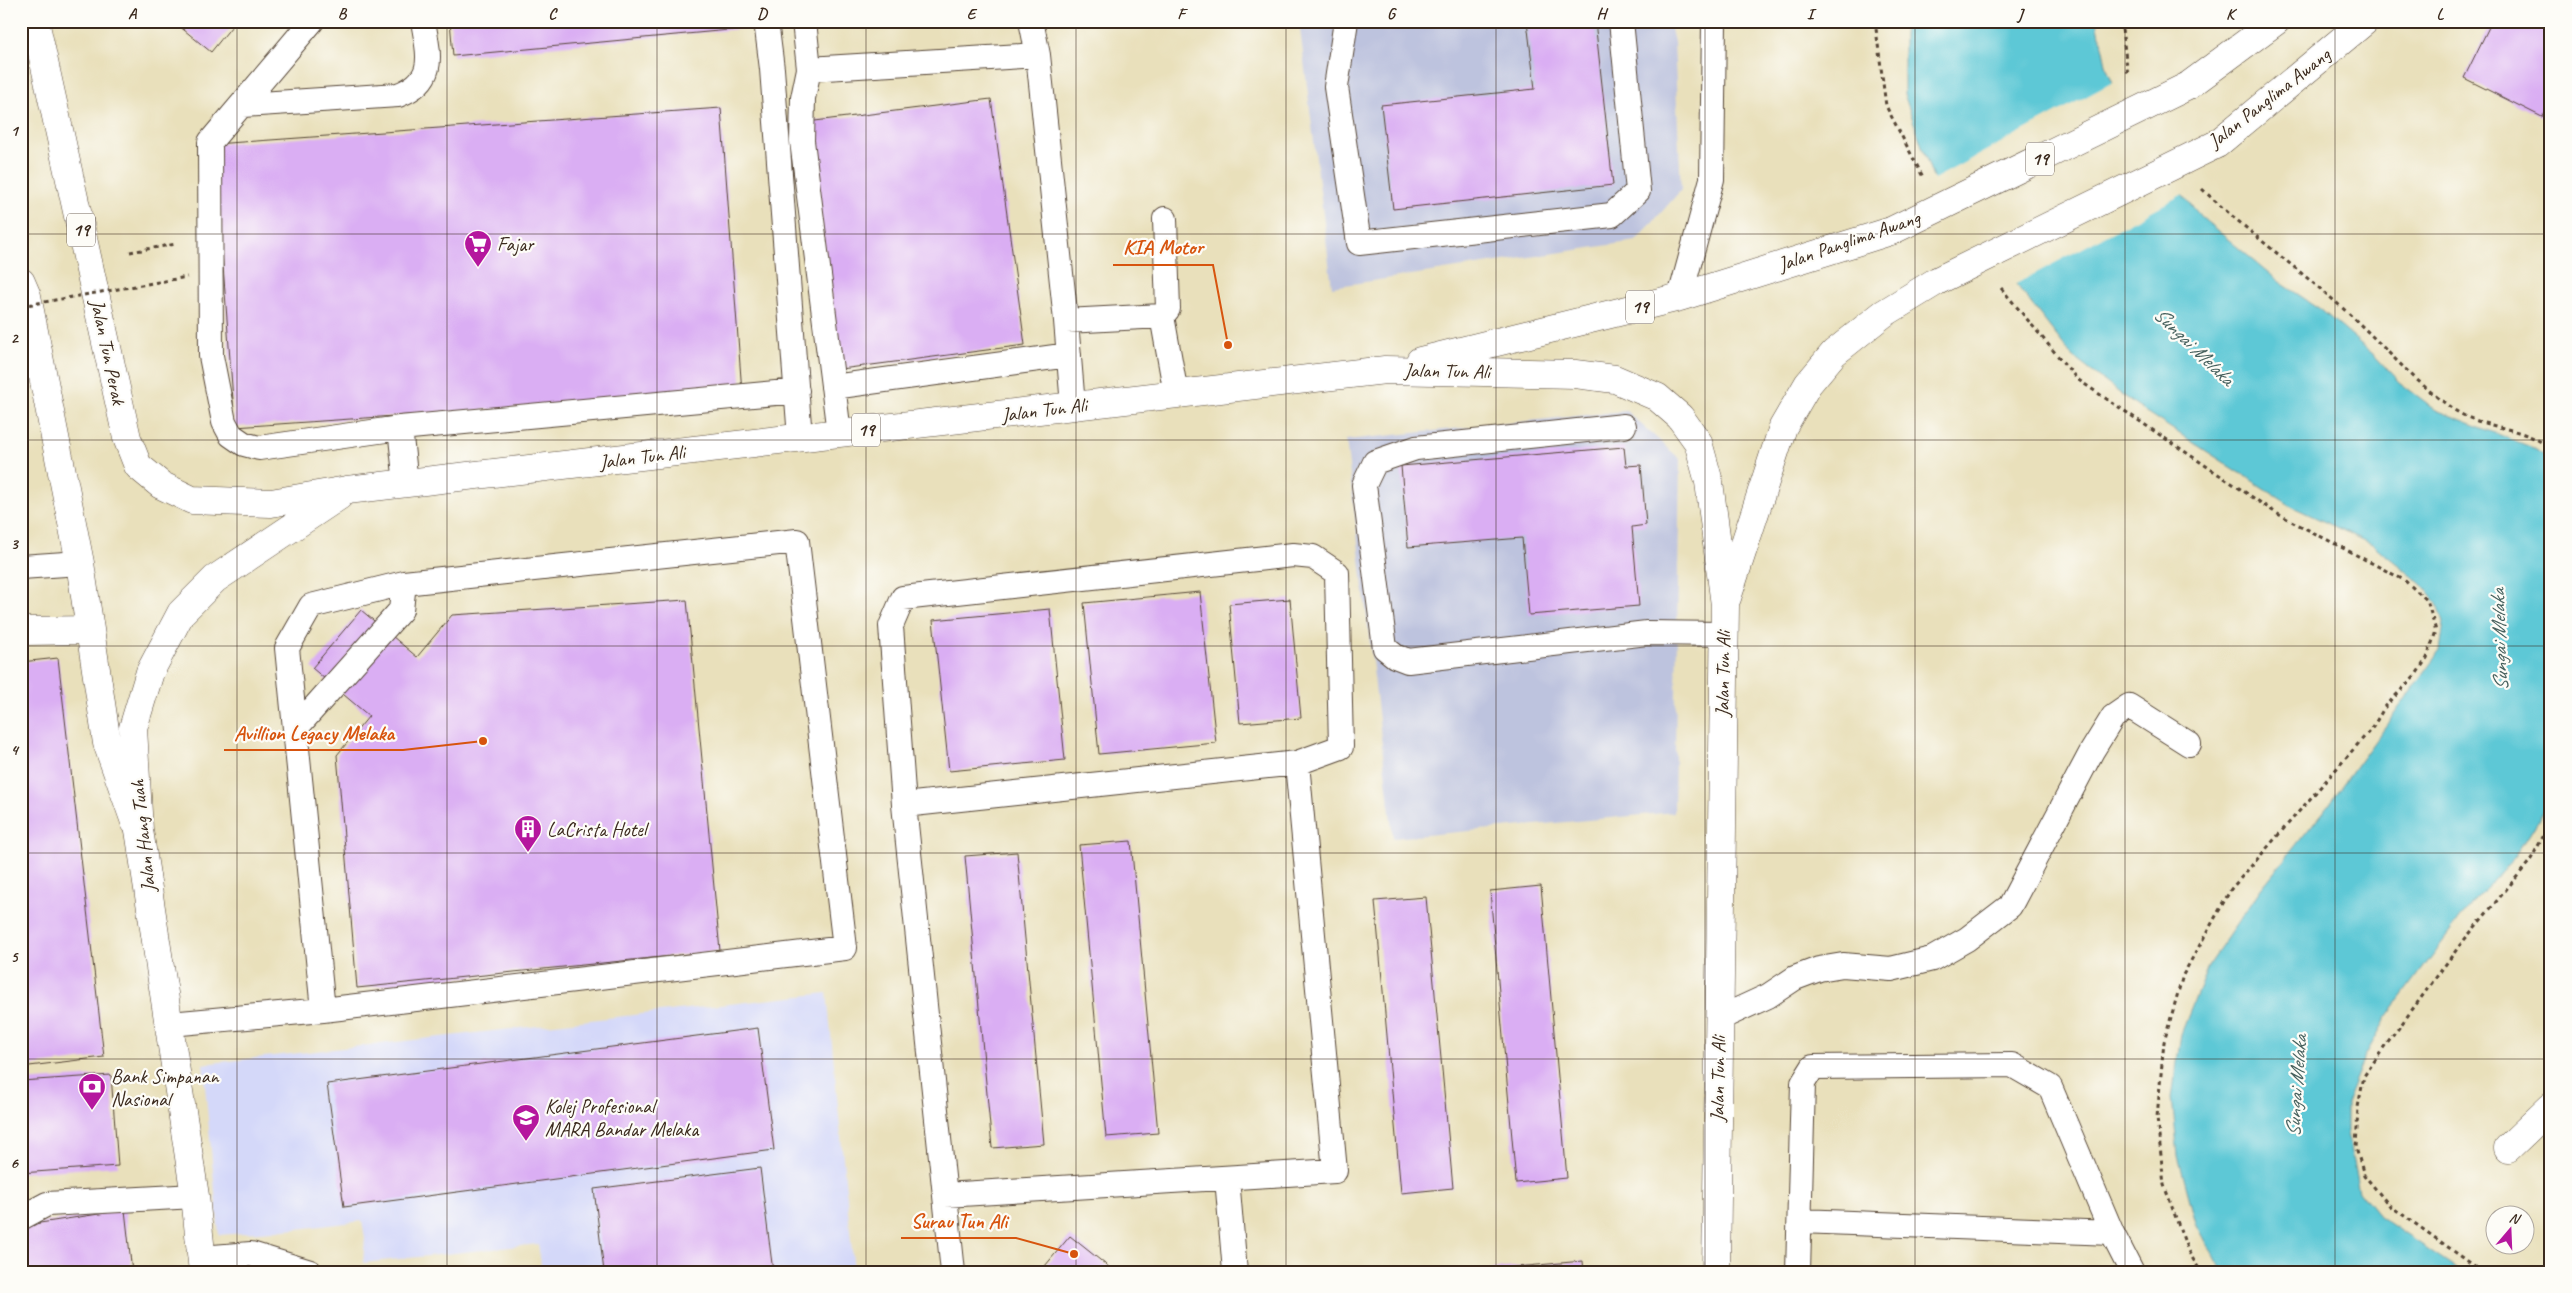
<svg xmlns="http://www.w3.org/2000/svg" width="2572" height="1293" viewBox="0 0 2572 1293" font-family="Caveat,sans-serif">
<rect width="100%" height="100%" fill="#fdfcf7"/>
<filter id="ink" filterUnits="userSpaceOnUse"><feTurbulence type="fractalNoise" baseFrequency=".02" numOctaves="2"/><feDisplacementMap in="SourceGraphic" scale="10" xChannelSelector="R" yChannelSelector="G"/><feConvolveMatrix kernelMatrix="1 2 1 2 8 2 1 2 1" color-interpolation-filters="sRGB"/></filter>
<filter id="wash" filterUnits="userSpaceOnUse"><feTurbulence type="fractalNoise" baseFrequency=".0096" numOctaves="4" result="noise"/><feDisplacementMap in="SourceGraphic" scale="20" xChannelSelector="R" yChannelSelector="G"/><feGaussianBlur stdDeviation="1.12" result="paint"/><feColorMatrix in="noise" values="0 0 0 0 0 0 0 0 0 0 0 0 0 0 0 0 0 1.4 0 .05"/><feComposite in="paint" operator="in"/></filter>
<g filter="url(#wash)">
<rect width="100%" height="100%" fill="#e9e0bb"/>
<path fill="#d4d8f9" d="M827 993 854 1272H542L538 1244 363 1263 365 1238 362 1221 297 1229 219 1235 203 1064Z"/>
<path fill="#bdc3de" d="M1299 21H1669L1674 42 1681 190 1636 241 1332 287Z
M1626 411 1680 459 1674 812 1393 838 1346 440Z"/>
<path fill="#5dc8d6" stroke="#4c797a" d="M1904 21H2097L2107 69 2138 140 2201 217 2281 283 2320 309 2374 355 2399 382 2436 410 2536 449 2551 460V794L2546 808 2514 859 2472 902 2387 1017 2364 1058 2347 1100V1133L2359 1191 2379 1216 2462 1272H2222L2196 1223 2178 1156 2172 1098 2181 1034 2209 964 2260 890 2332 800 2440 651 2444 622 2438 604 2422 584 2372 544 2293 507 2135 405 2073 357 1933 178 1904 94Z"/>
<path fill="#e9e0bb" d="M2115 81 2140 139 2185 193 2014 285 1932 180Z"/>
<g id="blocks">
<path fill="#daaef3" d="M173 21H236L211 52Z
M450 21H749L750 28 453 56Z
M1527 21H1595L1613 185 1393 209 1381 105 1535 89Z
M2492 21H2551V99L2542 117 2464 78Z
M991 99 1025 345 841 369 807 122Z
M721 108 742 392 235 427 214 144Z
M1624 447 1626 466 1641 465 1646 525 1632 527 1639 606 1529 615 1522 538 1408 547 1401 466Z
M1200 592 1216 743 1099 754 1084 603Z
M1290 599 1301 718 1240 723 1229 604Z
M687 600 720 951 357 988 337 755 369 716 312 668 361 610 417 657 452 615Z
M1050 609 1065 760 949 771 933 620Z
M58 658 104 1057 21 1067V662Z
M1131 841 1158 1133 1106 1137 1079 845Z
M1017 852 1044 1144 992 1148 965 856Z
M1541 886 1567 1178 1516 1183 1490 891Z
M1426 897 1453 1188 1401 1193 1375 901Z
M758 1028 774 1150 344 1207 327 1084Z
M111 1075 118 1166 21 1173V1081Z
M760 1168 773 1272H604L594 1189Z
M125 1210 132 1272H21V1230L27 1225Z
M1070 1236 1115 1272H1040Z
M1583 1261 1584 1272H1482V1270Z"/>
</g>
</g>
<g filter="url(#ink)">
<use href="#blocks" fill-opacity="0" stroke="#554536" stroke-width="1"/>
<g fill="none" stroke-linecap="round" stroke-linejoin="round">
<defs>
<path id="service" d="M312 21 210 142 211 356 224 422 231 435 244 444 259 448 400 428 406 484
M766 21 772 69 800 438
M804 21 809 69
M1031 21 1038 55 1066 321 1073 406
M1346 21 1336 87 1359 243 1612 215 1638 191 1621 21
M243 105 398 95C437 80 429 56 423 21
M1680 297 1712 179 1714 21
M1162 316 1176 394
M1066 321 1162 316 1168 309 1165 219
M21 367H42
M833 387 1069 355
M1624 426 1416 448 1375 462 1364 485 1385 648 1395 656 1408 661 1647 633 1723 634
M400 428 797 391
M839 433 802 141 803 98 809 69 1038 55
M21 567 80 563
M296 728 401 610 404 583
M904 805 1297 763
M1718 1019 1768 996 1795 978 1819 969 1843 965 1891 969 1932 959 1967 939 2010 906 2092 751 2113 717 2129 706 2189 744
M170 1024 323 1010 845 948 797 541 404 583 311 606 287 648 323 1010
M1227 1178 1235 1272
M945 1195 1335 1171 1297 763 1341 747 1337 573 1313 557 1293 555 903 598 891 626 904 805 953 1272
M21 1218 47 1204 195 1196
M1800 1221 2112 1233
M201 1258 251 1254 310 1272
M1798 1272 1803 1083 1813 1067 2012 1065 2050 1087 2112 1233 2132 1272"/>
<path id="minor" d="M21 631 89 630
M2508 1148 2551 1107"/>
<path id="tertiary" d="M21 282 27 296 80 563 107 743 135 822"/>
<path id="primary" d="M35 21 127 438 138 466 161 485 192 500 271 503 347 490 1385 370 1575 374 1615 379 1657 397 1680 417 1698 442 1709 482 1725 605 1716 1272
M2188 86 2276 21
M2217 144 2365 21
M1420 361 1680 297 1891 231
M1727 598 1783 427 1808 384 1834 353 1883 314 1937 281
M203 1272 195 1196 139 830 133 728 150 672 181 613 215 579 339 496"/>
</defs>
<use href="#service" stroke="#554536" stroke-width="26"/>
<use href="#minor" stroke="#554536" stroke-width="29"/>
<use href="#tertiary" stroke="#554536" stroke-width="29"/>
<use href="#primary" stroke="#554536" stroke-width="29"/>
<path stroke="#554536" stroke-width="3" stroke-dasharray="4 4" stroke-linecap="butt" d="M1875 21 1886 106 1923 177
M2121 21 2128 75
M2202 189C2248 232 2300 270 2347 312 2383 345 2412 380 2453 409 2483 430 2523 425 2551 449
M130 252 176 244
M2001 288 2077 379 2276 513 2404 580 2427 600 2436 631 2427 658 2417 673 2384 708 2373 727 2231 889 2183 975 2164 1042 2157 1117 2164 1185 2188 1251 2201 1272
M2483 1272 2389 1205 2364 1175 2356 1148 2358 1107 2364 1076 2378 1056 2460 945 2530 861 2551 822"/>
<use href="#service" stroke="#fff" stroke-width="24"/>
<use href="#minor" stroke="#fff" stroke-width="28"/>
<use href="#tertiary" stroke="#fff" stroke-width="28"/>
<use href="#primary" stroke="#fff" stroke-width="28"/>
<defs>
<path id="primary-bridge" d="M1891 231 2188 86
M1937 281 2217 144"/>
</defs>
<use href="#primary-bridge" stroke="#554536" stroke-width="29" stroke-linecap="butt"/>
<path stroke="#554536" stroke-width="3" stroke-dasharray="4 4" stroke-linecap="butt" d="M21 306 187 277"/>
<use href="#primary-bridge" stroke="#fff" stroke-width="28"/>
</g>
</g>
<path fill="none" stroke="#3b2a1e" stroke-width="1" stroke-opacity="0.55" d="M237 21V1272M447 21V1272M657 21V1272M866 21V1272M1076 21V1272M1286 21V1272M1496 21V1272M1705 21V1272M1915 21V1272M2125 21V1272M2335 21V1272M21 234H2551M21 440H2551M21 646H2551M21 853H2551M21 1059H2551"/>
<defs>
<symbol id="supermarket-pin" viewBox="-11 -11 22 30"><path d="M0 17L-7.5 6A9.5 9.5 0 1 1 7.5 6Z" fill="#b5179e" stroke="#fdfcf7"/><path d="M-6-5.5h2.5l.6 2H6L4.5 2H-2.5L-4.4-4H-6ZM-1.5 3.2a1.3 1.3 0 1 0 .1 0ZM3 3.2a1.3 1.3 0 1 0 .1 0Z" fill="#fff"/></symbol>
<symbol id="building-pin" viewBox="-11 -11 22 30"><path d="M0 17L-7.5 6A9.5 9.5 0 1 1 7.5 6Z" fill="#b5179e" stroke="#fdfcf7"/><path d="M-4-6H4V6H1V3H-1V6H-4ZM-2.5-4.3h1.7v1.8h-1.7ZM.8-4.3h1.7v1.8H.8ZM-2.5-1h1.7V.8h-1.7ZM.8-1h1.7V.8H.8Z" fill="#fff"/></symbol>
<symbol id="bank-pin" viewBox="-11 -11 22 30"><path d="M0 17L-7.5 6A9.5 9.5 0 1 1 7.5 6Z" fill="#b5179e" stroke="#fdfcf7"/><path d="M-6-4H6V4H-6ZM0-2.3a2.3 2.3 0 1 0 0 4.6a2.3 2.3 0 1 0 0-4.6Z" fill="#fff"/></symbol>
<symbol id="university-pin" viewBox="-11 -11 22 30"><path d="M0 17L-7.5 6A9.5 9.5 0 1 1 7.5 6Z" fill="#b5179e" stroke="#fdfcf7"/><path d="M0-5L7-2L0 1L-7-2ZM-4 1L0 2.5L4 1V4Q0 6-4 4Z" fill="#fff"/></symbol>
</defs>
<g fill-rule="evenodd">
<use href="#supermarket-pin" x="462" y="228" width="32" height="43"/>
<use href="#building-pin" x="512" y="813" width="32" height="43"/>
<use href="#bank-pin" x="76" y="1071" width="32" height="43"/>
<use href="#university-pin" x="510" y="1102" width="32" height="43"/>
</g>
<g text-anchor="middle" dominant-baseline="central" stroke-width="4.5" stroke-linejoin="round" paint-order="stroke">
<g fill="#fdfcf7" stroke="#75695f" stroke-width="1">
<rect x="2026" y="142.5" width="28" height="33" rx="4"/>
<rect x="67" y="213.5" width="28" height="33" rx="4"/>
<rect x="1626" y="290.5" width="28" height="33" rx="4"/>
<rect x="852" y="413.5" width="28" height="33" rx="4"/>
</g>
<g font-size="19" font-weight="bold" fill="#3b2a1e">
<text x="2040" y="159">19</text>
<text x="81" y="230">19</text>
<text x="1640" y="307">19</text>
<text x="866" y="430">19</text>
</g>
<g font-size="20" fill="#3b2a1e" stroke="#fdfcf7">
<text transform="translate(2269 98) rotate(-38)">Jalan Panglima Awang</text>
<text transform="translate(1849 241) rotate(-19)">Jalan Panglima Awang</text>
<text transform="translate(108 352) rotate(78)">Jalan Tun Perak</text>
<text transform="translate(1447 371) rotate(1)">Jalan Tun Ali</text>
<text transform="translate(1044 410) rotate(-7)">Jalan Tun Ali</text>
<text transform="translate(642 457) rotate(-7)">Jalan Tun Ali</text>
<text transform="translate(1723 674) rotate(-89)">Jalan Tun Ali</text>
<text transform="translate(143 836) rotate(-96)">Jalan Hang Tuah</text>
<text transform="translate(1718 1079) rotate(-89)">Jalan Tun Ali</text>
</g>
<g font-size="20" fill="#3b2a1e" stroke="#fdfcf7" text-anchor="start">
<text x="497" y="244">Fajar</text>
<text x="547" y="829">LaCrista Hotel</text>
<text x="111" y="1076">Bank Simpanan<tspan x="111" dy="23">Nasional</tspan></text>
<text x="545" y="1106">Kolej Profesional<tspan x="545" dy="23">MARA Bandar Melaka</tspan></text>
</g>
<g font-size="21" font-style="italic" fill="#47615e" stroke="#fdfcf7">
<text transform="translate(2194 346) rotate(44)">Sungai Melaka</text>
<text transform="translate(2499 640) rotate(-92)">Sungai Melaka</text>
<text transform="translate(2296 1086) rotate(-86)">Sungai Melaka</text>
</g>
</g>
<path fill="none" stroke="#d7540e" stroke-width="2" d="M1228 345L1213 265H1113M483 741L403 750H224M1074 1254L1016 1238H901"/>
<g fill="#d7540e" stroke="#fdfcf7" stroke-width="2">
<circle cx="1228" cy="345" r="5"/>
<circle cx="483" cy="741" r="5"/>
<circle cx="1074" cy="1254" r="5"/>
</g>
<g font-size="21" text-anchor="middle" font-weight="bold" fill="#d7540e" stroke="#fdfcf7" stroke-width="4.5" stroke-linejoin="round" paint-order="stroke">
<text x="1163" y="254">KIA Motor</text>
<text x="314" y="740">Avillion Legacy Melaka</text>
<text x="959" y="1228">Surau Tun Ali</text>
</g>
<rect width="2572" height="1293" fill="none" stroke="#fdfcf7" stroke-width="55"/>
<g transform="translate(2510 1230) rotate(19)"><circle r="24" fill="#fdfcf7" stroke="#afa8a0"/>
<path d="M0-4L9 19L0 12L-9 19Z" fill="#b5179e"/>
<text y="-8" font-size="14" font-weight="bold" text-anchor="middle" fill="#3b2a1e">N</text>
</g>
<rect x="28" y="28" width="2516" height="1238" fill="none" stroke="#3b2a1e" stroke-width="2"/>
<g font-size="16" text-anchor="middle" font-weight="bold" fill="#3b2a1e">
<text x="132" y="19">A</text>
<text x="342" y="19">B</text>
<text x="552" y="19">C</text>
<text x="762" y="19">D</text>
<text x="971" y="19">E</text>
<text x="1181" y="19">F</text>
<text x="1391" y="19">G</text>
<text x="1601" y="19">H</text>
<text x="1810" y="19">I</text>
<text x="2020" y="19">J</text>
<text x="2230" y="19">K</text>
<text x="2440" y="19">L</text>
<text x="14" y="136">1</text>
<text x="14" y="343">2</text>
<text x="14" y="549">3</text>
<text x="14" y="755">4</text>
<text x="14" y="962">5</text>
<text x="14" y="1168">6</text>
</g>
</svg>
